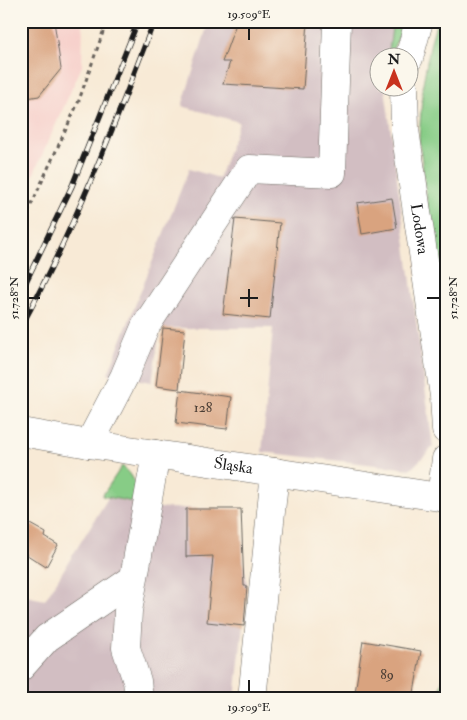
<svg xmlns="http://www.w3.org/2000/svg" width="467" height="720" viewBox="0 0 467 720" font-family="'IM FELL Double Pica',serif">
<rect width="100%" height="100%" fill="#fbf7ec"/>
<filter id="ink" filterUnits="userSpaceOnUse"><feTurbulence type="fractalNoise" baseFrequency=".02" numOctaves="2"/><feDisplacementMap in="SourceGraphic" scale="10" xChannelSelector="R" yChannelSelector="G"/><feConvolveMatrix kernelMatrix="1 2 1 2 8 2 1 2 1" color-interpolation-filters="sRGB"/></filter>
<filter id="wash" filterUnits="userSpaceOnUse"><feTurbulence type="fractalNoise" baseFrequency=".0096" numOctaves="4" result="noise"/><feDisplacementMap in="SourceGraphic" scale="20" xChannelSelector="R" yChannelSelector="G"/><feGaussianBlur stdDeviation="1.12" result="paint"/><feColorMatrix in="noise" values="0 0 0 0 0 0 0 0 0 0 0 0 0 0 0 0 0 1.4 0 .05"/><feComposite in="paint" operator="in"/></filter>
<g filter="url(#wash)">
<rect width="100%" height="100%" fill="#f8ead6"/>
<path fill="#f7d0cb" d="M21 21H83L82 66 21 202Z"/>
<path fill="#d2bec2" d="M209 21H393L388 57 380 58V88H385L433 447 411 469 262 452 273 328H160L152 382 108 374 189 169 219 178 239 122 182 106Z
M108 498 159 508 241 509 243 556 247 586 235 699H21V595L45 600Z"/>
<path fill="#87cc86" stroke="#527451" d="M393 21H407L388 58Z
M437 21H446V347L419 139 423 83 431 41Z
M122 466C136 477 136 486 138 503L102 496Z
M446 664V699H438Z"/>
<g id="blocks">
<path fill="#d9a37f" d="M21 21H54L61 69 39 96 21 99Z
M237 21H308L303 89 223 84 230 62H222Z
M392 198 397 228 362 234 357 203Z
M235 219 280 223 270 319 223 314Z
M163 328 185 330 179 389 156 386Z
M180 390 231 397 227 429 176 423Z
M186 509H241L244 586H247L244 626 207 622 213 556 186 557Z
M21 519 46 533 45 537 58 545 46 567 21 551Z
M363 641 421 651 413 699H354Z"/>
</g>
</g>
<g filter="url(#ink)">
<use href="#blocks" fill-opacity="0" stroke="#69645d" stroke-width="1"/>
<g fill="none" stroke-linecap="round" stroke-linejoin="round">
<defs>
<g id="minor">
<path d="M409 58 419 21"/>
<path id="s1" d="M404 88 405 130 444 396 446 430"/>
<path id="s2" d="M21 432 89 444 446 498"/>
<path d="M89 444 124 377 145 327 249 169 332 173 337 21"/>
<path d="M441 497 446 459"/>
<path d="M21 667 47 638 133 579"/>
<path d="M139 699 137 681 126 648 128 611 156 454"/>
<path d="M252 699 275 472"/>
</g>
</defs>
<use href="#minor" stroke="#69645d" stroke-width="29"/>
<path stroke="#69645d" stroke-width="3" stroke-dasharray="4 4" stroke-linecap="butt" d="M21 227 78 103 107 21"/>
<use href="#minor" stroke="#fff" stroke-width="28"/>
<defs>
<path id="rail" d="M21 292 72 186 138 21
M21 327C74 229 115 125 154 21"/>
</defs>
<use href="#rail" stroke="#1c1c1c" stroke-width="5.5"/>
<use href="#rail" stroke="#fbf7ec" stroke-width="4" stroke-dasharray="11" stroke-linecap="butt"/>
</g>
</g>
<path fill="none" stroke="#1c1c1c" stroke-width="2" d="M249 28V40M249 289V307M28 298H40M240 298H258M427 298H440M249 680V692"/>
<g text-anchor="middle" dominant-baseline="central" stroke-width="4" stroke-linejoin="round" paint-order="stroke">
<g font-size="14" fill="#4b3e35">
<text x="203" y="407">128</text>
<text x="387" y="674">89</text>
</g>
<g font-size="16" fill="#1c1c1c" stroke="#fbf7ec">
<text stroke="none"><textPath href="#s1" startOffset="142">Lodowa</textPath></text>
<text stroke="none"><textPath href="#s2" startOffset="215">Śląska</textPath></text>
</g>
</g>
<rect width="467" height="720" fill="none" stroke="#fbf7ec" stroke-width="55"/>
<g transform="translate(394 72)"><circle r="24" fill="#fbf7ec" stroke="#a29f99"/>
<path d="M0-4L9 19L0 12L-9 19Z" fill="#c8321e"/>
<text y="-8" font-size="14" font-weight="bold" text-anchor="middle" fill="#1c1c1c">N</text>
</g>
<rect x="28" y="28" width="412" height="664" fill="none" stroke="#1c1c1c" stroke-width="2"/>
<g font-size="12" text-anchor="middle" fill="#1c1c1c">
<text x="249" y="18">19.509°E</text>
<text transform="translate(14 298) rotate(-90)" y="4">51.728°N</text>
<text transform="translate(453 298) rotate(-90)" y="4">51.728°N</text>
<text x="249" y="711">19.509°E</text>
</g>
</svg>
